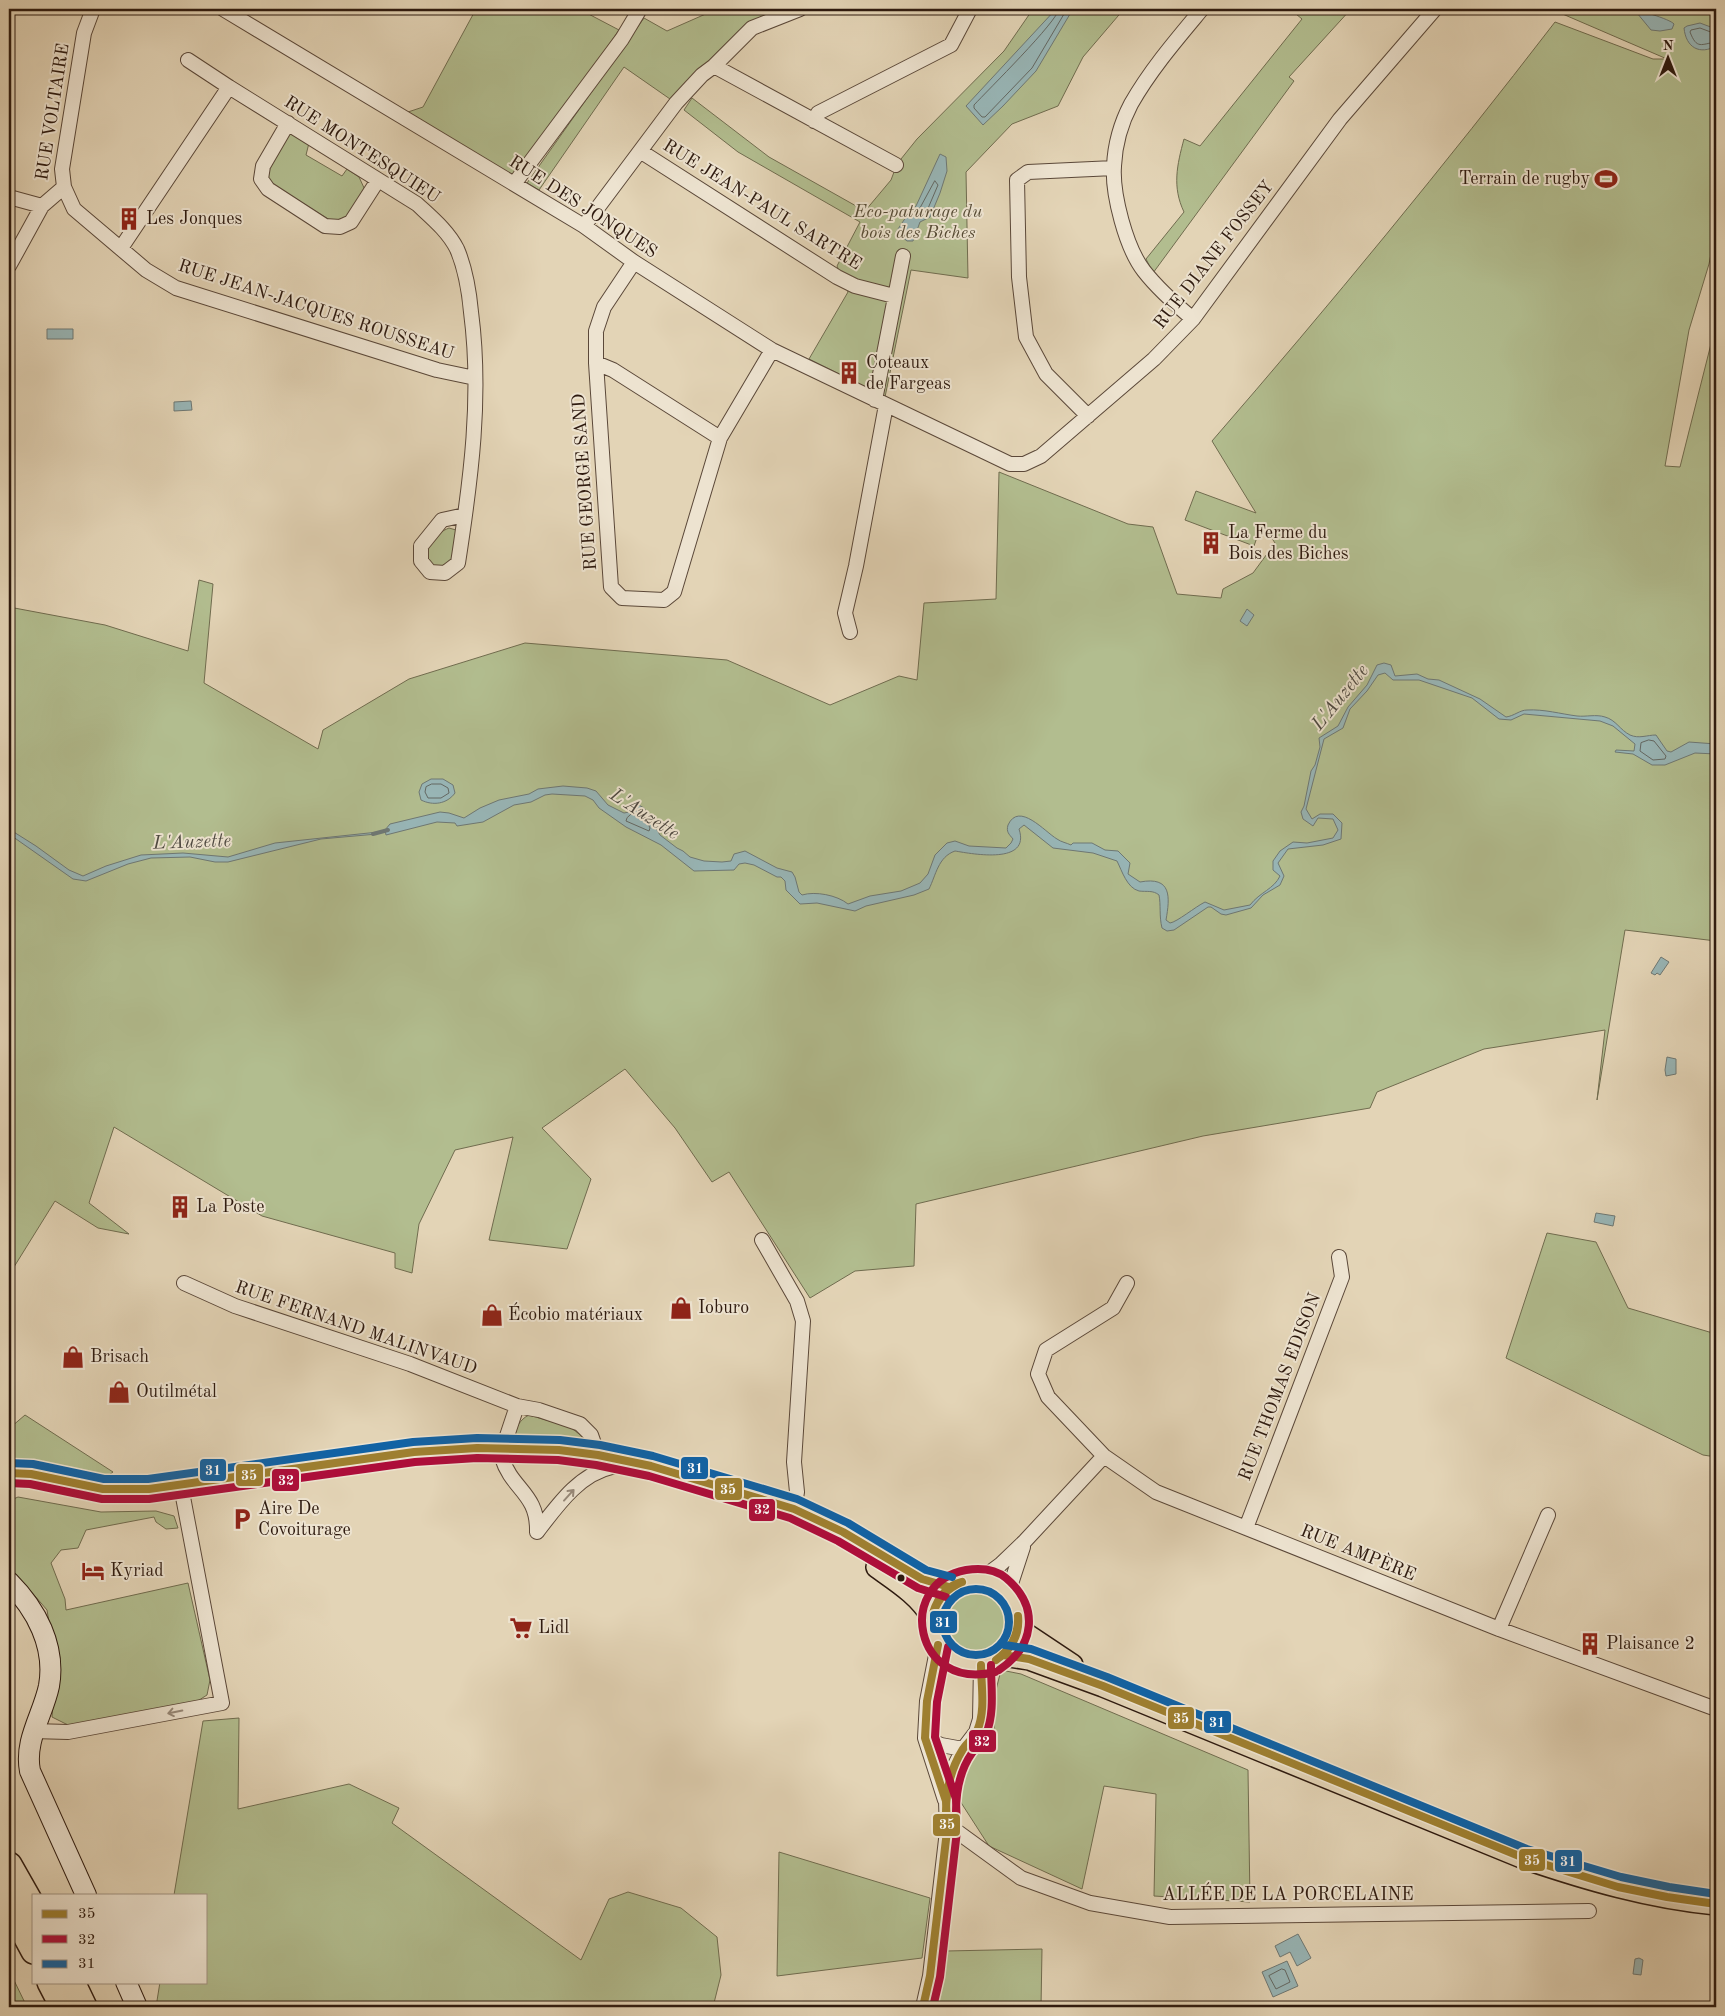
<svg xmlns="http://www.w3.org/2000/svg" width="1725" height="2016" viewBox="0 0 1725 2016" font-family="'Old Standard TT',serif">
<rect width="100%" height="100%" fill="#e3d4b6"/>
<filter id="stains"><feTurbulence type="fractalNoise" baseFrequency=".004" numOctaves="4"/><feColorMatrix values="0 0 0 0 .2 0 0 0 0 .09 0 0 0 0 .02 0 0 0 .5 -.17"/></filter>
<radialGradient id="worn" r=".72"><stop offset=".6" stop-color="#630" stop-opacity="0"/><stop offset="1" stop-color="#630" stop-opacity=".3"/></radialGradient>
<path fill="#b2bd8f" stroke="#706c4f" d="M476 9H579L619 30 520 172 507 175 408 112 423 107Z
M717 9H782L743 27 670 99 624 67 539 190 527 183 644 18 667 31Z
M1033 9H1124L1083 57 1058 106 1012 124 966 172 968 278 911 270 885 397 809 359 848 292 837 266 860 222 738 152 684 110 692 98 769 157 865 211 891 180 897 164 917 139 1004 51Z
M1290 9H1351L1289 77 1294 81 1153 273 1146 259 1184 212C1172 187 1177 165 1184 139L1200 146 1302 19Z
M1551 9H1716V229L1709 264 1689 330 1665 466 1680 467 1716 324V941L1625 930 1597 1100 1605 1030 1484 1049 1377 1092 1370 1108 1203 1136 916 1204 914 1266 855 1271 810 1298 729 1172 712 1182 675 1128 625 1069 542 1128 591 1179 567 1249 489 1240 513 1137 455 1150 419 1224 412 1273 395 1268V1253L262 1216 114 1127 89 1203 129 1234 98 1228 55 1201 9 1275V607L105 625 188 651 199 580 213 584 204 683 318 749 323 730 409 679 525 643 727 660 830 705 899 676 917 680 924 603 996 599 999 472 1128 524 1153 527 1177 594 1221 598 1223 589 1253 573 1275 543 1262 523 1254 546 1185 520 1196 491 1256 513 1212 441C1330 305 1445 165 1555 22L1653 59H1667Z
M289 133 309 143 306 155 342 176 347 169 359 177 365 190 347 217 333 222 272 184 266 171Z
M449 528 456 530C460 541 455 559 447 568L430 565C420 550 434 534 449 528Z
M1547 1233 1596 1242 1628 1308 1716 1334V1457L1703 1455 1506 1358Z
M25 1415 113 1472 101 1481 9 1470V1425L11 1427Z
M529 1415 570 1427 587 1440 582 1445 512 1439C515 1429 520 1419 529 1415Z
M18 1497 101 1512 156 1511 174 1516 178 1528 166 1529 156 1522 154 1517 86 1530 78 1548 61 1550 51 1563 65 1599 66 1610 188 1583 210 1680 207 1695 196 1702 72 1727 52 1717 53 1703 59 1682 47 1610 29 1589 9 1575V1501Z
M941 1621a33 33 0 1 1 66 0a33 33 0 1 1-66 0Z
M1001 1670 1021 1674 1248 1770 1250 1902 1154 1896 1156 1794 1104 1786 1082 1889 989 1846 960 1801V1783L971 1756 994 1731 995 1694Z
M239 1718 238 1809 349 1784 399 1808 392 1823 581 1960 609 1899 628 1892 681 1908 717 1937 721 1975 713 2007H156L160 1982H206V1895H174L203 1721Z
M779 1852 930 1898 922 1958 777 1976Z
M1042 1949 1041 2007H931L946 1951Z
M9 1970 27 2007H9Z"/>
<path fill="#98b6b7" stroke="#6e7874" d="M1056 9H1073L1036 71 1003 106 983 125 966 106Z
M1629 9C1636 9 1670 19 1674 24L1672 29 1660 31 1651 30 1637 13Z
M1700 23 1716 29V46C1700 55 1686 48 1684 28L1687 26Z
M940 154 946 157 947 171 940 193 930 217 920 222 913 241H907L896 232 904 220 916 206Z
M47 329H73V339H47Z
M191 401 192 410 174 411V402Z
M1247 609 1254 615 1247 626 1240 621Z
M1384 663 1391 665 1395 676 1417 674 1428 679 1439 680 1480 699 1506 717C1514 716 1520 710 1527 710 1544 709 1561 714 1577 716 1586 717 1596 714 1605 717 1616 720 1620 730 1630 735 1639 739 1647 735 1656 735L1667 751 1671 752 1689 742 1716 744V754L1695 753 1665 765H1652L1633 754 1615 752 1616 750 1634 751 1635 744 1613 726 1600 721 1524 714 1511 720 1499 719 1472 698 1419 680H1393L1385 673 1378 675 1367 691 1350 709 1343 728 1324 739 1306 809 1312 819 1320 814H1333L1342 823 1341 839 1323 845 1288 849 1278 863 1284 876 1280 885 1263 895 1251 908 1226 915 1221 914 1211 907H1208L1174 930 1167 931 1162 928C1159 916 1161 905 1159 895 1153 890 1147 892 1139 891 1127 888 1122 871 1117 861L1093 853 1053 848 1024 825 1019 829C1031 865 973 854 955 851 938 857 936 875 929 889L914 895 866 906 855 911 817 903 800 904 786 890 785 881 781 877H777L754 865 745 863 739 864 734 870 694 871 661 845 626 827 599 808 593 800 585 796 552 794 545 795 531 802 514 805 483 822 457 826 455 823 437 822 386 835 385 830 390 824 440 812 449 813 464 818 480 808 499 800 529 794 538 789 563 786 587 788 596 791 608 805 624 813 629 812 637 804 644 808 660 835 677 848 683 851 690 857 704 861 722 862 731 861 734 854 745 851 777 868 792 872 795 877 799 892 802 895C815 891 837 895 848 904L870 896 901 891 920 883 928 874 935 855 947 843 955 841 969 846 1006 848 1011 843 1013 839C1009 834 1006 832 1008 825 1019 801 1045 832 1057 839 1061 842 1067 843 1071 845L1073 843H1092L1105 850 1118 851 1130 863 1128 874 1140 882C1172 876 1170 897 1166 920L1170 923C1177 922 1195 907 1205 902L1224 910 1250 905C1260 892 1274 889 1280 876L1273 870V861L1280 851 1293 842 1307 843 1333 838 1338 830 1333 819 1318 818 1313 826 1303 819 1301 812 1304 806 1311 771 1315 765 1320 747 1319 738 1338 726 1348 707 1367 685 1377 665Z
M431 779H443L453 785 455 793C447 804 433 806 421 800L419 792 422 784Z
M9 829 36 846 69 870 83 876 106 866 141 855 183 853 228 857 275 843 378 832 377 834 321 839 228 862H215L190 857 151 858 128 864 86 881 73 879 9 834Z
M1661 957 1669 962 1660 975 1657 973 1655 975 1651 973Z
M1667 1057 1676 1059V1074L1666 1076 1665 1070Z
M1596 1213 1615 1216 1613 1226 1594 1222Z
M1298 1934 1311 1958 1297 1966 1290 1952 1280 1957 1275 1946Z
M1639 1958 1643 1960 1641 1975 1633 1974 1635 1959Z
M1287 1961 1298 1986 1273 1997 1262 1972Z"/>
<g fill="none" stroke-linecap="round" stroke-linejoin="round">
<path stroke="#636863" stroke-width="1" d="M1059 9C1058 21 987 91 974 105V108L982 117H985L1032 68 1067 9
M1716 34 1700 28 1691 30 1690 32C1697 50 1701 44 1716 42
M935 181 938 185 926 213 918 217 917 214Z
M1649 740 1654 741 1666 756 1665 759 1653 760 1640 751 1641 743Z
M432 784H441L448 788 449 793 441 798H428L425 792 426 787Z
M636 810C644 812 647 822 650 828L649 831 626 821 627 818Z
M1282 1969 1285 1970 1290 1982 1276 1989 1269 1976Z"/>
<path stroke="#6e7874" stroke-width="4" d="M373 834 388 830"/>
<defs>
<path id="street" d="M93 9 84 33 62 169 64 187 74 209 146 270 176 288 437 370 475 378
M223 9 584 226 634 262 772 350 1010 464H1024L1041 456 1154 359 1193 319 1340 119 1435 9
M188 60 229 87 417 204C432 218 448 231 457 249 466 270 469 290 471 312 482 396 471 479 458 563L445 573 430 572 421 561V546L442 520 465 515
M714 66 896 165
M814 121 818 113 951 45 970 9
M288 123 263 166 261 179 268 189 325 226 340 227 351 222 378 180
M640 151 837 277 855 286 894 296
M514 184 622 39 640 9
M9 197 42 206
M584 226 676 103 702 75 714 66 752 28 800 9
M121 248 229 87
M634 262 604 307 596 331V363L611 587 622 598 664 600 674 592 720 438 772 350
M9 266 42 206 64 187
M1193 319C1175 304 1158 289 1144 271 1126 248 1112 194 1114 166 1115 144 1121 123 1131 104 1151 69 1177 39 1202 9
M596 363 613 370 720 438
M875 400 903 256
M1088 416 1046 374 1026 337 1019 277 1017 180 1028 172 1114 168
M850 632 845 613 856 566 886 405
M762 1240 797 1301 803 1321 794 1462 797 1492 794 1509
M184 1283 235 1306 410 1364 517 1406 539 1410 580 1424 591 1435 598 1455
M503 1448 517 1406
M1104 1456 1048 1397 1038 1374 1046 1350 1113 1308 1127 1283
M502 1458C512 1490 538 1493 537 1532
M1246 1528 1342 1277 1339 1257
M537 1532C557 1506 579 1474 612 1467
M981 1579 1000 1565 1025 1541 1104 1456 1156 1492 1499 1629 1716 1709
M1008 1593 1023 1547
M1499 1629 1548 1515
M938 1645 927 1701 925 1738 945 1800
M33 1731 68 1732 222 1703 183 1497
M925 1738 941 1745 963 1749
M947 1831 959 1833 1021 1878 1090 1903 1170 1917 1589 1911
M923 2007 930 1976 947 1831 946 1801 953 1769 963 1749 976 1732 980 1719 981 1665"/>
<path id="secondary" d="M9 1582C36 1609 56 1646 49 1686 43 1715 24 1740 30 1771L86 1895
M126 1982 137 2007"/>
<path id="primary" d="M9 1473 31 1474 103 1489H149L414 1452 477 1448 559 1450 598 1455 651 1466 794 1509 843 1532 922 1579 949 1587
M877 1567C898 1582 919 1595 932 1617
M932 1622a43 43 0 1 1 86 0a43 43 0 1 1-86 0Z
M1018 1629 1072 1665
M1003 1655 1029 1659 1103 1686 1524 1858C1586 1879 1650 1898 1716 1904"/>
<path id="highway" d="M9 1865 34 1909
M9 1905 34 1951
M50 1982 63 2007
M72 1982 84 2007"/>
</defs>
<use href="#street" stroke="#5b4839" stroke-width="16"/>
<use href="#secondary" stroke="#2e1a0f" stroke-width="22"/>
<use href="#primary" stroke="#2e1a0f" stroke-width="24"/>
<use href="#highway" stroke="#2e1a0f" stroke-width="28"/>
<use href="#street" stroke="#ede3d0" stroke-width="14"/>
<use href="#secondary" stroke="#ede3d0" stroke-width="20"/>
<use href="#primary" stroke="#e3d4b6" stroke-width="21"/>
<use href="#highway" stroke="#e3d4b6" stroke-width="25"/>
<defs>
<path id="bus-1" d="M9 1473 31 1474 103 1489H149L414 1452 477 1448 559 1450 598 1455 651 1466 794 1509 843 1532 922 1579 949 1587
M933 1613C938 1597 946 1586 962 1582
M933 1613C939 1597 947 1589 962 1582
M1003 1655 1029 1659 1103 1686 1524 1858 1618 1887 1667 1897 1716 1904
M996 1660C1011 1649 1019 1635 1018 1616
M996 1660C1011 1650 1020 1635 1018 1616
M946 1812C946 1790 951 1768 963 1749 967 1743 974 1738 977 1731 986 1711 981 1685 981 1665
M923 2007 930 1976 947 1831 946 1801 925 1738 927 1701 938 1645"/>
<path id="bus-2" d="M9 1483 30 1484 102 1499H149L415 1462 477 1458 558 1460 596 1465 649 1476 790 1518 838 1541 918 1588 946 1597
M995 1672C914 1692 895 1583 966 1570 979 1568 995 1569 1006 1578 1040 1607 1035 1646 999 1670
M956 1812C956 1791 960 1770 972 1753 977 1747 983 1742 986 1734 995 1713 991 1687 991 1665
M933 2007 940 1977 957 1831 956 1799 935 1737 937 1702 948 1647"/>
<path id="bus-3" d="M9 1463 33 1464 104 1479H148L413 1442 477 1438 560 1440 600 1445 653 1456 797 1499 848 1523 926 1570 952 1577
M943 1622a33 33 0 1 1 66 0a33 33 0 1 1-66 0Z
M1005 1645 1031 1649 1107 1677 1527 1849 1621 1877 1669 1887 1716 1894"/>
</defs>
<use href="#bus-1" stroke="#ede3d0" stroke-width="11"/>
<use href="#bus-2" stroke="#ede3d0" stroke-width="11"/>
<use href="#bus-3" stroke="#ede3d0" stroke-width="11"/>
<use href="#bus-1" stroke="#9e7f30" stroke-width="8"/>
<use href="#bus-2" stroke="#ad0e3a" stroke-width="8"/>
<use href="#bus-3" stroke="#1162a4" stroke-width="8"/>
</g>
<defs><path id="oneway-shaft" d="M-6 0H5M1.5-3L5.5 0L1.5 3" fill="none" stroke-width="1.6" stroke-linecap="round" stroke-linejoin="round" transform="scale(1.25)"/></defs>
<g stroke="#978979">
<use href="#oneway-shaft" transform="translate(569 1495) rotate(-48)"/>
<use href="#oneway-shaft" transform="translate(175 1712) rotate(169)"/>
</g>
<defs>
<symbol id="stadium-bare" viewBox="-9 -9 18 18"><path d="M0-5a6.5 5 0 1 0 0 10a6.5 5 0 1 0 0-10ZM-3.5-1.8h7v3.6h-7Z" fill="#8f2418" stroke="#ede3d0" stroke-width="2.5" paint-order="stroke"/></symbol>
<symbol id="building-bare" viewBox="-9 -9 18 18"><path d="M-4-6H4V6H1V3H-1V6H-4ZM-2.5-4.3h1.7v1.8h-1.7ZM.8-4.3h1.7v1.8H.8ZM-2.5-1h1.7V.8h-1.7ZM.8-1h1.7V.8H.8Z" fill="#8f2418" stroke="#ede3d0" stroke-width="2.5" paint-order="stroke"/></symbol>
<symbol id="shop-bare" viewBox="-9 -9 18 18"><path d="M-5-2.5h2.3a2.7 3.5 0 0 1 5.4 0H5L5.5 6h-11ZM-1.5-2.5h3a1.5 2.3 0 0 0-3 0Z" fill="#8f2418" stroke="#ede3d0" stroke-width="2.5" paint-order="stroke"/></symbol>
<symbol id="parking-bare" viewBox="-9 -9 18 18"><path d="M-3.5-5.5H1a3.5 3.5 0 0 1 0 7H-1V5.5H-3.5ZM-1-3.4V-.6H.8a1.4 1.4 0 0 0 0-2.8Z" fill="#8f2418" stroke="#ede3d0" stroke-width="2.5" paint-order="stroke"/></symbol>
<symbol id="hotel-bare" viewBox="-9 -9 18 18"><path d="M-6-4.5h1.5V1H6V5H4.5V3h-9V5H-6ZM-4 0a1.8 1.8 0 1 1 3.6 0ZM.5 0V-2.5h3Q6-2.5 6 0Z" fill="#8f2418" stroke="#ede3d0" stroke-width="2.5" paint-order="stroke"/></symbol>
<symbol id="supermarket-bare" viewBox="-9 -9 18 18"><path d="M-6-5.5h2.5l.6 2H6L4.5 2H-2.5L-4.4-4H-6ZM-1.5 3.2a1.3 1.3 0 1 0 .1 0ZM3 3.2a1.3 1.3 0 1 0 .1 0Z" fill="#8f2418" stroke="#ede3d0" stroke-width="2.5" paint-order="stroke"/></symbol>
</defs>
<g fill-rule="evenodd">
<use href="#stadium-bare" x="1590" y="163" width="32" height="32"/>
<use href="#building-bare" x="113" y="203" width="32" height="32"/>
<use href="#building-bare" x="833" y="357" width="32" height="32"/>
<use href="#building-bare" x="1195" y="527" width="32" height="32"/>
<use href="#building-bare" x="164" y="1191" width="32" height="32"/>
<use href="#shop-bare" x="665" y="1292" width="32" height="32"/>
<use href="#shop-bare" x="476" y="1299" width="32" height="32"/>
<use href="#shop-bare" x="57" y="1341" width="32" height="32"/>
<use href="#shop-bare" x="103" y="1376" width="32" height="32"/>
<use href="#parking-bare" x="226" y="1503" width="32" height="32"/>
<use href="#hotel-bare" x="77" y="1555" width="32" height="32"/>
<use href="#supermarket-bare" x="505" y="1612" width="32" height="32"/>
<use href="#building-bare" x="1574" y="1628" width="32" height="32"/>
</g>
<circle fill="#2e1a0f" stroke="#ede3d0" stroke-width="2" cx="901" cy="1578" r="4.5"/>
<g text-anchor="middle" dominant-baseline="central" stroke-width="4" stroke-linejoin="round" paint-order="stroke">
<g font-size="18" fill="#2e1a0f" stroke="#ede3d0">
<text transform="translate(53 112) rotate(-81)">RUE VOLTAIRE</text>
<text transform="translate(362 150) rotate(33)">RUE MONTESQUIEU</text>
<text transform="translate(762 205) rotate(32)">RUE JEAN-PAUL SARTRE</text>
<text transform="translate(583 207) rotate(33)">RUE DES JONQUES</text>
<text transform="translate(1214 255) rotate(-52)">RUE DIANE FOSSEY</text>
<text transform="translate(316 310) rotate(18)">RUE JEAN-JACQUES ROUSSEAU</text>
<text transform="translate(585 482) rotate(-94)">RUE GEORGE SAND</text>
<text transform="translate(356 1328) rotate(19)">RUE FERNAND MALINVAUD</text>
<text transform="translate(1280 1387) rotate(-69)">RUE THOMAS EDISON</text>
<text transform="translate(1358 1553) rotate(22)">RUE AMPÈRE</text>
<text x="1288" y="1895">ALLÉE DE LA PORCELAINE</text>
</g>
<g font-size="18" fill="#2e1a0f" stroke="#ede3d0" text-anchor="start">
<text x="1590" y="179" text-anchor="end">Terrain de rugby</text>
<text x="146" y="219">Les Jonques</text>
<text x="866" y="363">Coteaux<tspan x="866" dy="21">de Fargeas</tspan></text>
<text x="1228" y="533">La Ferme du<tspan x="1228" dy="21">Bois des Biches</tspan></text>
<text x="196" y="1207">La Poste</text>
<text x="698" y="1308">Ioburo</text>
<text x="508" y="1315">Écobio matériaux</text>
<text x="90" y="1357">Brisach</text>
<text x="136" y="1392">Outilmétal</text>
<text x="258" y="1509">Aire De<tspan x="258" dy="21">Covoiturage</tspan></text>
<text x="110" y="1571">Kyriad</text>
<text x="538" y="1628">Lidl</text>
<text x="1606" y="1644">Plaisance 2</text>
</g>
<g font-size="18" font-style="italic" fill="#564b35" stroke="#ede3d0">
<text x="918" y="212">Eco-paturage du<tspan x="918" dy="21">bois des Biches</tspan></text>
</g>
<g font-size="19" font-style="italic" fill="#4e4941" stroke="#ede3d0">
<text transform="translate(1341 698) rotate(-51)">L'Auzette</text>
<text transform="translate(644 815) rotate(33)">L'Auzette</text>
<text transform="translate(192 843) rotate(-2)">L'Auzette</text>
</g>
</g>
<g stroke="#ede3d0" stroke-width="2">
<rect x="680" y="1456" width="29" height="24" rx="5" fill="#1162a4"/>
<rect x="199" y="1458" width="28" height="24" rx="5" fill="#1162a4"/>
<rect x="235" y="1463" width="29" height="24" rx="5" fill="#9e7f30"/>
<rect x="271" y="1468" width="29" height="24" rx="5" fill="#ad0e3a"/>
<rect x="714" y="1477" width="29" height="24" rx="5" fill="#9e7f30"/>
<rect x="748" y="1498" width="28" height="24" rx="5" fill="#ad0e3a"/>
<rect x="929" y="1610" width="29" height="24" rx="5" fill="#1162a4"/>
<rect x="1167" y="1706" width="28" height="24" rx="5" fill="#9e7f30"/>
<rect x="1203" y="1710" width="29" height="24" rx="5" fill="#1162a4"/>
<rect x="968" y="1729" width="29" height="24" rx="5" fill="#ad0e3a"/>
<rect x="932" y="1813" width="29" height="24" rx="5" fill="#9e7f30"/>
<rect x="1518" y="1848" width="28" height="24" rx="5" fill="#9e7f30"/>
<rect x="1554" y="1849" width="29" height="24" rx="5" fill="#1162a4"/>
</g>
<g font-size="14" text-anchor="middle" font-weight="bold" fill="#fff">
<text x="695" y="1473">31</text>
<text x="213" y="1475">31</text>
<text x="249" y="1480">35</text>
<text x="286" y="1485">32</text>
<text x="728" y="1494">35</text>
<text x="762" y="1514">32</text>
<text x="943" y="1627">31</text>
<text x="1181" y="1723">35</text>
<text x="1217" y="1727">31</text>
<text x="982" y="1746">32</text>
<text x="947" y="1829">35</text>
<text x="1532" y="1865">35</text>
<text x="1568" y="1866">31</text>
</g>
<rect width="1725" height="2016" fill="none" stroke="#e3d4b6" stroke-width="30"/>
<rect x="10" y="10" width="1705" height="1996" fill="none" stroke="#2e1a0f" stroke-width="2.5"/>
<rect x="15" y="15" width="1695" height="1986" fill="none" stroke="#2e1a0f"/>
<rect x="32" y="1894" width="175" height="90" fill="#ede3d0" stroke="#a19383"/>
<rect x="42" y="1910" width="25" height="8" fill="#9e7f30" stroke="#a19383"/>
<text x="78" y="1918" font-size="15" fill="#2e1a0f">35</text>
<rect x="42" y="1935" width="25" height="8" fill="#ad0e3a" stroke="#a19383"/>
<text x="78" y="1944" font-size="15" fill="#2e1a0f">32</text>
<rect x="42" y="1960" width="25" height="8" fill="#1162a4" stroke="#a19383"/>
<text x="78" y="1968" font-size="15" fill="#2e1a0f">31</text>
<g transform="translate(1668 58)" stroke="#ede3d0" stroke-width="4" paint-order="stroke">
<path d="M0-4L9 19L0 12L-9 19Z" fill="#2e1a0f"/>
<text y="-8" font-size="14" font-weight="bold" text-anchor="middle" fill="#2e1a0f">N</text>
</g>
<rect width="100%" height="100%" filter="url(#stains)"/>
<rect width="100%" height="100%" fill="url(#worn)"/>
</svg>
